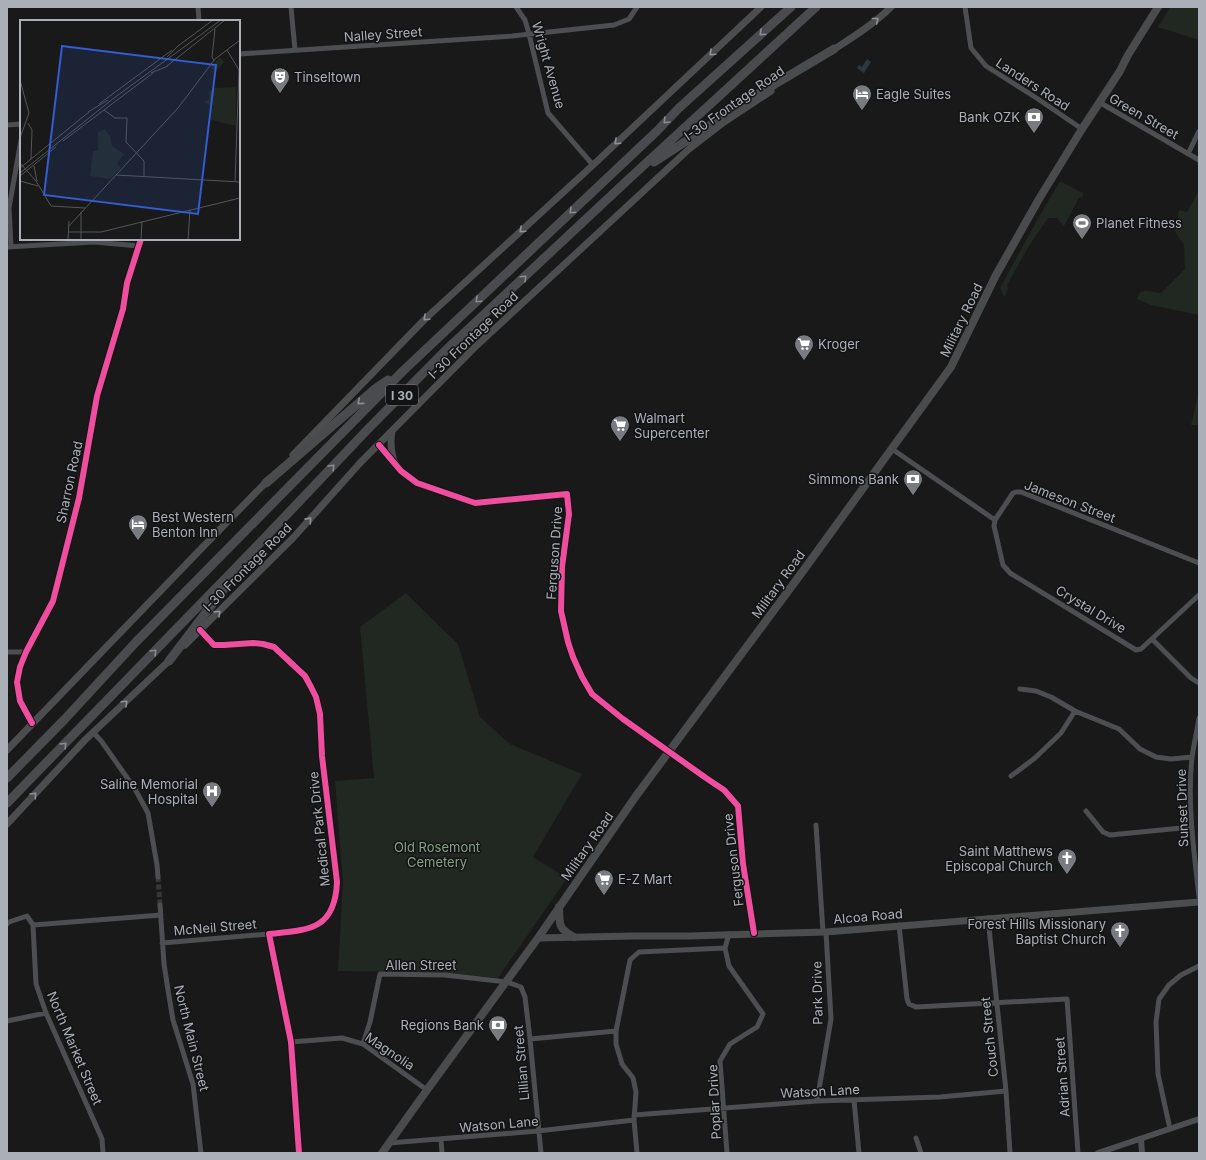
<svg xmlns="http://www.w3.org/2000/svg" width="1206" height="1160" viewBox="0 0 1206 1160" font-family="Inter,sans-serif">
<rect width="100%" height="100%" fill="#191919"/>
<path fill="#212721" d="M1170 7H1199V40L1158 27Z
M1060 181 1083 193V197L1079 198 1064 226 1057 218H1048L1046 221 1029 246 1007 285 1008 289 1005 296 1003 295 1000 288 1036 222Z
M1199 190V315L1151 305 1137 299 1140 292C1147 289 1154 293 1161 293L1185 269 1184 245 1175 232 1179 210 1187 212Z
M1199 392V425H1191Z
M406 593 458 644 480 717 510 744 582 774 533 857 567 878 498 978 438 972 338 971 343 882 335 781 374 778 360 627Z"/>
<path fill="#2f373c" d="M867 59 871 62 864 73 857 68 859 65 862 67Z"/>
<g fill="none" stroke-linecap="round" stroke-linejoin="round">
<path stroke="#363739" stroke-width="5" stroke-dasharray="5 2.5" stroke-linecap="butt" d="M158 877 160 905"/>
<path stroke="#4d4e51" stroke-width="5" d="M198 7 199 21
M291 7 295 50
M516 7 525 20 529 34 548 113 593 165
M965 7 971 48 986 66 1038 99 1082 129
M239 54 512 36 614 25 629 19 637 7
M1099 102 1199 160
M7 125 21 124
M1188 154 1199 131
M11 246 9 208 21 140
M7 247 94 242 139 246
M892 449 995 520 1013 493 1016 492H1021L1199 563
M995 520 994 526 1003 565 1010 573 1136 650 1141 649 1199 595
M200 630 214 645H224L253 643 263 644 274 647 305 676 311 687 316 697 320 714 322 756 337 882C335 930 309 930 269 934L291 1042 299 1153
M1152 639 1191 678 1199 683
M7 652H26
M1020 689 1036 691 1051 697 1075 711 1119 729 1140 749 1156 757 1171 759 1192 757
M1199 718C1197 731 1194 744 1192 757 1187 804 1194 851 1199 897
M32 723 20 701 17 682 20 667 26 652 53 601 79 498 97 396 123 309 127 283 141 239
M93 732 102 742 135 789 148 813 157 865 158 877
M1011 776 1035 758 1061 733 1075 711
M1086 811 1103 832 1110 835 1192 827
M816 825 823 932
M160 905 164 964 168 990 173 1020 193 1084 201 1153
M988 918 1006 1091 1010 1153
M7 924 9 922 27 916 33 925 36 984 46 1013 102 1139 103 1153
M33 925 161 915
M899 925 907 999 909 1004 916 1007 1067 999 1078 1153
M162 943 269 934
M7 1021 46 1013
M530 1039 616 1031
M291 1042 342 1038 363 1044 427 1090
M363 1044 370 1022 380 974 445 975 507 982 521 987 525 997 530 1039 541 1153
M854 1100 859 1153
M817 1101 831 1019 826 932
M634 1115 817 1101 940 1097 1006 1091
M1170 1129 1158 1074 1156 1022 1159 999 1169 985 1181 975 1199 966
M916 1138 921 1153
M441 1139 442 1153
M389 1143 538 1131 634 1120
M637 1153 634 1120 636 1092 633 1078 622 1064 616 1044V1031L630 960 639 952 725 948
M727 1153 720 1061 730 1044 757 1027 763 1014 729 966 725 948 729 934"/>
<path stroke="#4d4e51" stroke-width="6" d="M379 445 401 471 417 483 475 503 567 494 569 514 562 567 561 611 568 642 573 657 582 677 592 694 623 719 706 778 724 790 738 806 743 864 754 933
M1141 1139 1142 1153
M1098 1153 1199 1119"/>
<path stroke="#4c4d4f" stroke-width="7" d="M830 52C851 38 873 25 891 7
M392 431C390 442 391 453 395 464
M293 455 425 319 593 165 761 7
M185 645 293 538 360 463 474 348 689 149 724 122 771 91
M7 750 197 553 269 479
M7 824 85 740 172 658
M538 938 634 936H689L826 932 1199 902"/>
<path stroke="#4a4b4d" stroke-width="8" d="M559 907C560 924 557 928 574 937
M382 1153 427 1090 538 938 636 796 803 571 951 367 996 275 1039 199 1082 129 1120 71 1128 55 1158 7"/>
<path stroke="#4a4b4e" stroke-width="9" d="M654 162 760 93 834 49
M266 483 375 389 388 380
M169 661 229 582
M7 778 64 720 136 642 403 371 657 131 679 108 791 7
M7 803 258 545 368 429 446 350 631 177 816 7"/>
<defs>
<path id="cycleway" d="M379 445 401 471 417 483 475 503 567 494 569 514 562 567 561 611 568 642 573 657 582 677 592 694 623 719 706 778 724 790 738 806 743 864 754 933
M200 630 214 645H224L253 643 263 644 274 647 305 676 311 687 316 697 320 714 322 756 337 882C335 930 309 930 269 934L291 1042 299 1153
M32 723 20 701 17 682 20 667 26 652 53 601 79 498 97 396 123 309 127 283 141 239"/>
</defs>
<use href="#cycleway" stroke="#131315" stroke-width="8"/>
<use href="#cycleway" stroke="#ef4d9e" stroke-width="6"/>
</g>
<defs><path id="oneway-chevron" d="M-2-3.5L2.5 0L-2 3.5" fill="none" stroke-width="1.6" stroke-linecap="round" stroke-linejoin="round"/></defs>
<g stroke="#8e9298">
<use href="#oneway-chevron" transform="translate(876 20) rotate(-38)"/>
<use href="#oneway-chevron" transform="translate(712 53) rotate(137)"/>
<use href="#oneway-chevron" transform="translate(617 142) rotate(137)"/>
<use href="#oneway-chevron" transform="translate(522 230) rotate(138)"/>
<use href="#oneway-chevron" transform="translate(426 318) rotate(137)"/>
<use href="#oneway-chevron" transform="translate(309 520) rotate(-48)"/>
<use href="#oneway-chevron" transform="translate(218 613) rotate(-44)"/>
<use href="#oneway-chevron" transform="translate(125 703) rotate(-43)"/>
<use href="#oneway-chevron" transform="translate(34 795) rotate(-47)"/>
</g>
<g stroke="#898d93">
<use href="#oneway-chevron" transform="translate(762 33) rotate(138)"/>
<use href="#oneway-chevron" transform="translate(666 121) rotate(135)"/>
<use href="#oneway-chevron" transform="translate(572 211) rotate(137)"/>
<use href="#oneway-chevron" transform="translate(524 278) rotate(-43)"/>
<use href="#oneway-chevron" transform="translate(478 300) rotate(137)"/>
<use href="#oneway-chevron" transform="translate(360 402) rotate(139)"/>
<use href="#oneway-chevron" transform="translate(332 467) rotate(-46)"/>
<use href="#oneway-chevron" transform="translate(154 652) rotate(-46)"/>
<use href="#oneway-chevron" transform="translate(64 745) rotate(-46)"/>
</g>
<defs>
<symbol id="theatre-pin" viewBox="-11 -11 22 30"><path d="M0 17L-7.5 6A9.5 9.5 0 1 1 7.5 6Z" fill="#787b80" stroke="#131315"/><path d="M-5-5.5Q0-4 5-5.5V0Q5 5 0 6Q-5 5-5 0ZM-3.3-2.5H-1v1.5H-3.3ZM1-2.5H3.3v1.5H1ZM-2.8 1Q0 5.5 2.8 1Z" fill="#fff"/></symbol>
<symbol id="hotel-pin" viewBox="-11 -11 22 30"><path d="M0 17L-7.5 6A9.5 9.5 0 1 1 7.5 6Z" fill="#787b80" stroke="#131315"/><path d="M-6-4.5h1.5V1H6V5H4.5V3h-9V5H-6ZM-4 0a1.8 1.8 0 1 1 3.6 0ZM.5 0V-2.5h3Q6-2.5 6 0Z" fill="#fff"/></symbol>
<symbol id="bank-pin" viewBox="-11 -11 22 30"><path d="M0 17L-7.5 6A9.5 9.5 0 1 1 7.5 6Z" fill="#787b80" stroke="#131315"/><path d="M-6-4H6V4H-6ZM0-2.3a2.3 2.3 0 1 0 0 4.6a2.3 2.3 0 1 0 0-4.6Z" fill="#fff"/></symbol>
<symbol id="stadium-pin" viewBox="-11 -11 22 30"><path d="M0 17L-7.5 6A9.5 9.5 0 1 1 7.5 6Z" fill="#787b80" stroke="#131315"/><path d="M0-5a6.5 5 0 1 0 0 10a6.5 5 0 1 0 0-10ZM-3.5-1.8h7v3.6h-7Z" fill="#fff"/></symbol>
<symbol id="supermarket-pin" viewBox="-11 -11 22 30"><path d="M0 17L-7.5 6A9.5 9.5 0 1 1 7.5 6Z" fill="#787b80" stroke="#131315"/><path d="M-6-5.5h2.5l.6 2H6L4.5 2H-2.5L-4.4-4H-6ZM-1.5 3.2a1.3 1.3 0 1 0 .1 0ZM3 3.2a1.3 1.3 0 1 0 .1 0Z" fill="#fff"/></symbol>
<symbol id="hospital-pin" viewBox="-11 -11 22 30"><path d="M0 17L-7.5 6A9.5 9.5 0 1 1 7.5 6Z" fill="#787b80" stroke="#131315"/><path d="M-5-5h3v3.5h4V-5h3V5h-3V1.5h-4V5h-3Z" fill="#fff"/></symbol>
<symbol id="church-pin" viewBox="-11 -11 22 30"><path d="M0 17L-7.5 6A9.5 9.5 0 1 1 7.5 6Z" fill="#787b80" stroke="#131315"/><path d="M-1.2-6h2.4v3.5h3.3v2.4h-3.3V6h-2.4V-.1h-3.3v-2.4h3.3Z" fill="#fff"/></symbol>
</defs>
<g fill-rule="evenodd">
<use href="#theatre-pin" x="269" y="66" width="22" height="30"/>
<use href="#hotel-pin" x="851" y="83" width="22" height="30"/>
<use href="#bank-pin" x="1023" y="106" width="22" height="30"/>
<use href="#stadium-pin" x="1071" y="212" width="22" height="30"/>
<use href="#supermarket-pin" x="793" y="333" width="22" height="30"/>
<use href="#supermarket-pin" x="609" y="414" width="22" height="30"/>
<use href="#bank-pin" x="902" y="468" width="22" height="30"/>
<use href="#hotel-pin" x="127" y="513" width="22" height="30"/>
<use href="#hospital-pin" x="201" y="780" width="22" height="30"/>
<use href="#church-pin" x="1056" y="847" width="22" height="30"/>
<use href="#supermarket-pin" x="593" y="868" width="22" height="30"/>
<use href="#church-pin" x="1109" y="920" width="22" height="30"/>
<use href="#bank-pin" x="487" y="1014" width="22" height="30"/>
</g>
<g text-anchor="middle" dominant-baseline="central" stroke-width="3" stroke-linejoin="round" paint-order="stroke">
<rect fill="#131315" stroke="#7d8187" stroke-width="1" x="386" y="385" width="32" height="20" rx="3"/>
<g font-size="12" font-weight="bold" fill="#abb0b8">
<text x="402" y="395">I 30</text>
</g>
<g font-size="13" fill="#abb0b8" stroke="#131315">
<text transform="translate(383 34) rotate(-4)">Nalley Street</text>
<text transform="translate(549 65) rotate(74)">Wright Avenue</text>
<text transform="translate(1033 84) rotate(33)">Landers Road</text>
<text transform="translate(734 103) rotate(-35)">I-30 Frontage Road</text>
<text transform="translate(1144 116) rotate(30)">Green Street</text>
<text transform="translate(961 320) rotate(-64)">Military Road</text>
<text transform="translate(473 335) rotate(-44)">I-30 Frontage Road</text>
<text transform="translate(69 482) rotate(-78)">Sharron Road</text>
<text transform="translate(1070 501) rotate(21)">Jameson Street</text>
<text transform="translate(554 553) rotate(-86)">Ferguson Drive</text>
<text transform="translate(247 567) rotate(-45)">I-30 Frontage Road</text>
<text transform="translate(778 584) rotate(-54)">Military Road</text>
<text transform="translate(1091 609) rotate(31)">Crystal Drive</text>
<text transform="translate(1182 808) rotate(-92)">Sunset Drive</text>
<text transform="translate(319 829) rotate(-96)">Medical Park Drive</text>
<text transform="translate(587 846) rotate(-55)">Military Road</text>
<text transform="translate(733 860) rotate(-97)">Ferguson Drive</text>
<text transform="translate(868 916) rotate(-5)">Alcoa Road</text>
<text transform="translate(215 927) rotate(-5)">McNeil Street</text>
<text x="421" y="965">Allen Street</text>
<text transform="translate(817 993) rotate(-91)">Park Drive</text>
<text transform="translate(989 1037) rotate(-96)">Couch Street</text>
<text transform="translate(192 1038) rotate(76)">North Main Street</text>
<text transform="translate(75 1048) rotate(67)">North Market Street</text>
<text transform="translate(390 1051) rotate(34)">Magnolia</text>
<text transform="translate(521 1063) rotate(-95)">Lillian Street</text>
<text transform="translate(1062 1077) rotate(-94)">Adrian Street</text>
<text transform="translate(820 1091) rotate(-3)">Watson Lane</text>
<text transform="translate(714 1102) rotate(-93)">Poplar Drive</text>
<text transform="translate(499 1124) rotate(-5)">Watson Lane</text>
</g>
<g font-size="13" fill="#abb0b8" stroke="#131315" text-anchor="start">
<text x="294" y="77">Tinseltown</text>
<text x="876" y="94">Eagle Suites</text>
<text x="1020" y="117" text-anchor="end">Bank OZK</text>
<text x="1096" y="223">Planet Fitness</text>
<text x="818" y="344">Kroger</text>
<text x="634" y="418">Walmart<tspan x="634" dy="15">Supercenter</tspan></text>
<text x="899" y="479" text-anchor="end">Simmons Bank</text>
<text x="152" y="517">Best Western<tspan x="152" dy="15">Benton Inn</tspan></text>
<text x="198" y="784" text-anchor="end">Saline Memorial<tspan x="198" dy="15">Hospital</tspan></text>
<text x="1053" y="851" text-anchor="end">Saint Matthews<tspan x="1053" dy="15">Episcopal Church</tspan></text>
<text x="618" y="879">E-Z Mart</text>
<text x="1106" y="924" text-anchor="end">Forest Hills Missionary<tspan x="1106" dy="15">Baptist Church</tspan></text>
<text x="484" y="1025" text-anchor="end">Regions Bank</text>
</g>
<g font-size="13" fill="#85a284" stroke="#131315">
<text x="437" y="847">Old Rosemont<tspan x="437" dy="15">Cemetery</tspan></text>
</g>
</g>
<g transform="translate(20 20)">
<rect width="220" height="220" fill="#191919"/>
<path d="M200 37 204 42 196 51 190 48ZM216 67V106L188 99 193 86 183 82 189 79V72L194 68ZM85 109 90 116 92 126 104 134 97 144 101 148 90 159 70 156 73 131H78V112Z" fill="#212721"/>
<path fill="none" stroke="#535559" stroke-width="1" d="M158 26 193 0M207 30 219 50 215 162M147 37 159 25M194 41 192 37 195 9M147 46 205 0M131 53 148 46M0 60 9 93 0 118M79 84 152 30M84 90 95 98H107L106 122 124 141V156M68 92 88 80M8 103 12 110 11 139M43 121 133 53M0 143 16 161 31 186 65 188M14 146 17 161M0 148 69 92M0 153 94 78 201 0M96 155 220 162M0 156 36 127M0 161 18 166M48 207 158 88 195 39 220 20M48 212H81L220 178M48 220 49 201M61 220V192M121 220 122 201M168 220 170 190"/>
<path fill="#325dd3" fill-opacity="0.15" stroke="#325dd3" stroke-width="2" d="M42 26 196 45 178 194 24 175Z"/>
<rect width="220" height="220" fill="none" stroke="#abb0b8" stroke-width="2"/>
</g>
<rect width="1206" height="1160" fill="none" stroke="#abb0b8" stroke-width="16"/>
</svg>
